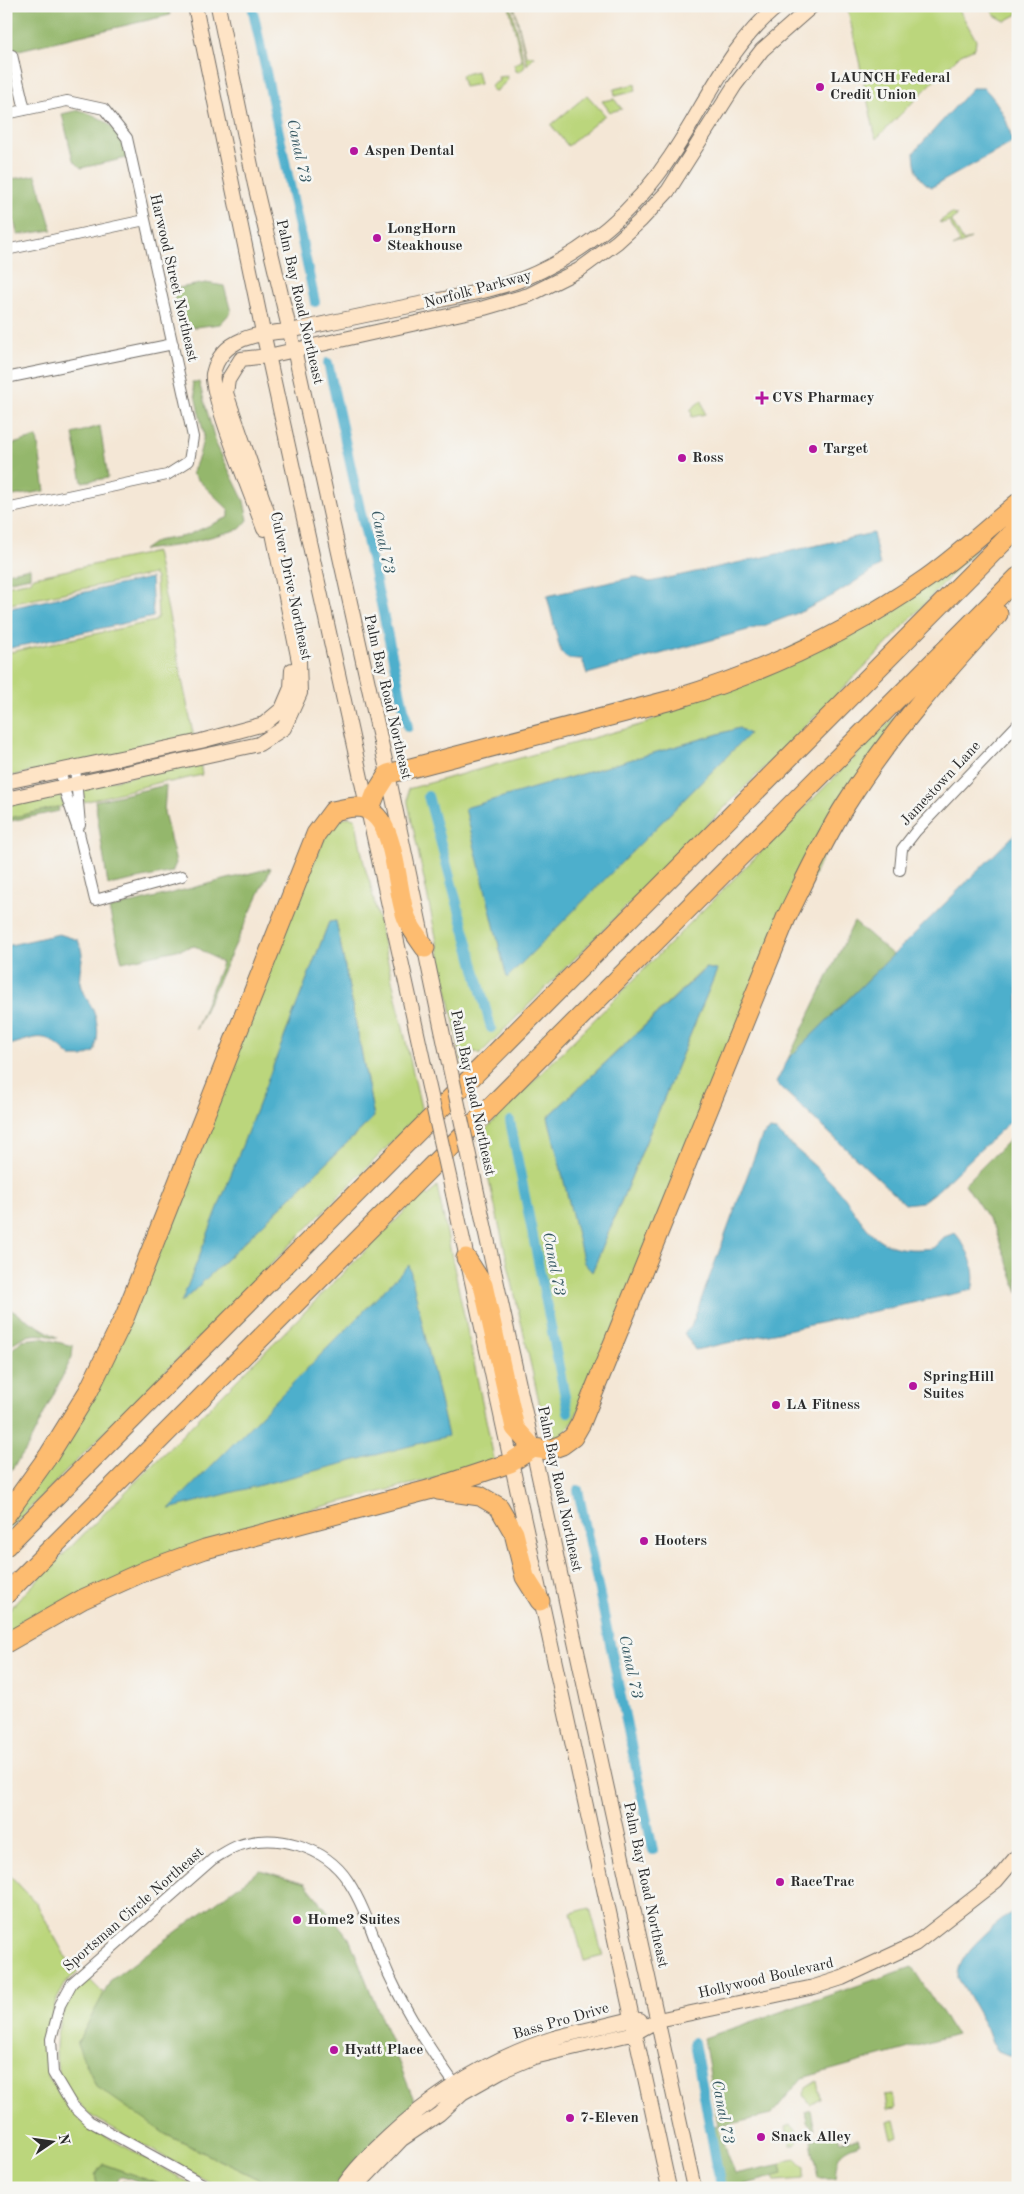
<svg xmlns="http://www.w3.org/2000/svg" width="1024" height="2194" viewBox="0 0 1024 2194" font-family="'Old Standard TT',serif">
<rect width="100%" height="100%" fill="#f6f6f2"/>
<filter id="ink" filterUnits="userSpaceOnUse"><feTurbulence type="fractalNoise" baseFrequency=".02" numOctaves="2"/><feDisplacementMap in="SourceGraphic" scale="10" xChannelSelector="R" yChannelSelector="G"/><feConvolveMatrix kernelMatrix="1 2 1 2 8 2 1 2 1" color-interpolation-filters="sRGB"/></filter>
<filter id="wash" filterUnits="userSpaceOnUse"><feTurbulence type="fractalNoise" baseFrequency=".0096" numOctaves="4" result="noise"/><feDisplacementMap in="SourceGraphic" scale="20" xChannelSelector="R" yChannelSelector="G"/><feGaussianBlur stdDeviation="1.12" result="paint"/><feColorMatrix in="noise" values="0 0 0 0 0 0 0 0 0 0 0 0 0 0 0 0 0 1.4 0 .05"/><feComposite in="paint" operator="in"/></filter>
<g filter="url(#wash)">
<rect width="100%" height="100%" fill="#f4e7d6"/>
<path fill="#bbd67c" stroke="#738054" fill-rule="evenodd" d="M509 6H511L525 67 519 72 516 71 514 64 522 61Z
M514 6 526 56H534L527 65Z
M847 6H957L976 40 975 48 961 54 876 139Z
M990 6H1018V14L1005 21 994 15Z
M477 71 480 84 464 87 461 75Z
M507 76V81L496 91 492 90 491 85 499 81 498 77Z
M635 84 636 91 615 96 614 89Z
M587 95 605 115 568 146 551 125Z
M614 99 622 109 610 112 602 101Z
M952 213 957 216 951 220 963 241 971 239 953 247 960 242 949 221 942 223 939 222Z
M702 400 705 414 692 417 691 409Z
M977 548 885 646 479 1055 475 1051 463 1066 408 803V789L647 723 680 703 701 696ZM739 728 749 734 507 977 466 808Z
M156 552 194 738 6 777V653L155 621 158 617 156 578 153 574 6 605V586L31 581 34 577Z
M922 689 854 785 573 1422 562 1435 548 1441 479 1136ZM705 968 717 970 592 1272 548 1117Z
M200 762 202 775 170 782 165 781 84 802 82 787Z
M59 792 64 806 6 819V804Z
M348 817 355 818C360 839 362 863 370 883L422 1112 6 1532V1523L62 1444 328 830 340 820ZM336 921 374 1117 182 1302 329 922Z
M437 1186 495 1463 297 1513 274 1527 242 1535 6 1640V1613L26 1592 424 1192 428 1196Z
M6 1871 37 1904 70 1965 79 1971 67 1981 55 2003 46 2039 48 2076 67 2107 86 2125 199 2188H170L103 2164 95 2175 98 2188H6Z
M590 1908 603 1956 584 1961 571 1913Z
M87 1977 104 1994 77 2044 165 2134 277 2188H220L93 2117C81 2106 61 2086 58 2070 51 2038 62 1999 87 1977Z
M817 2081 820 2098 810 2104 804 2095 806 2088Z
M893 2094 895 2109 887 2110 885 2095Z
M895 2120 899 2137 892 2139 888 2122Z
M791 2125C798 2130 798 2137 796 2144L790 2146 786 2127Z
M797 2159 804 2167V2179L776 2181 773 2176 783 2174 781 2164 790 2160Z"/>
<path fill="#94b76c" stroke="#60714c" d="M6 6H168L170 15 6 53Z
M79 110C108 119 118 128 127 158L81 168 73 160 62 114Z
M36 175 52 230 18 235 6 193V180Z
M206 283 224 286 231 312 220 324 180 329 173 289Z
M192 382H199L216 444 244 501 248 520 240 529 181 545 143 550 156 541 185 536 229 517V510L192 474 199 456 204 435Z
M100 426 108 478 82 482 73 434Z
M37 437 45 491 13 496 6 465V446Z
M30 568V577L6 582V573Z
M166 785 164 812 176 863 172 872 108 885 95 801Z
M58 807 59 811 6 822V819Z
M271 868 196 1029 222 963 195 946 122 962 109 909Z
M854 922 893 955 788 1059Z
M1018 1131V1293L995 1229 965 1184Z
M6 1307 58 1338C34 1332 25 1333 6 1349Z
M41 1338 73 1346 72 1357 26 1450 6 1477V1355L22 1340Z
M260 1870 305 1883 349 1938 416 2105 336 2188H277L165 2134 96 2086 77 2044 111 1980Z
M912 1967 956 2035 802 2078 771 2115 718 2127 735 2174 781 2164 783 2174 743 2185V2188H718L708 2128 718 2126 704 2038Z
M811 2110 815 2129 807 2122 805 2112Z
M837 2134 840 2141 858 2139 860 2144C838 2150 837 2157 835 2178H818L811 2141 817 2137Z
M103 2164 170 2188H157L123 2176 119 2178 115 2188H98L95 2175Z
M123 2180 147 2188H119Z"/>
<path fill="#4dafcc" stroke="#3c6d7c" d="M972 88H984C998 101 1010 123 1012 143L932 187C917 180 915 168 914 152Z
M873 533 880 566 834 595 803 611 766 625 587 674 582 659H568L561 653 547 596 634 577 650 582Z
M151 578 153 617 6 649V609Z
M739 728 749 734 507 978 465 808Z
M1018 831V1114L938 1190 922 1202 905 1204 776 1083 788 1059Z
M336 921 374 1117 181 1303 329 922Z
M59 934 78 940C87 962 78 963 80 982 81 993 89 1000 93 1010 99 1025 99 1037 94 1052L83 1057H71C42 1030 43 1036 6 1046V946Z
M706 968 717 970 592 1272 584 1263 548 1117Z
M770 1130 776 1131C794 1148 814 1164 832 1183 868 1221 867 1256 933 1248L944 1237 955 1233C968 1248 978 1271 972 1290L695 1350 684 1333 691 1327 762 1136Z
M409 1265 448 1436 169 1509Z
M1018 1907V2055H1008L998 2051 992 2043 986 2027 958 1978C956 1952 999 1923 1018 1907Z"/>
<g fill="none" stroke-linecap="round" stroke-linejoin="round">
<path stroke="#4dafcc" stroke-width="10" d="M252 6 315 302
M328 363 408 727
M428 796 491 1028
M510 1121 568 1412
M578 1490 653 1850
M694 2042 721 2188"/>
</g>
</g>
<g filter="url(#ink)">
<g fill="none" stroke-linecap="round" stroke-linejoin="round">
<defs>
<path id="street" d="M12 55 25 110
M6 114 67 101 104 109 127 138 193 437 189 461 167 475 6 509
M6 250 145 220
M6 378 173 344
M75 767 80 825
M61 770 63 786 79 833 95 900 182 876
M900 870 902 849 916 831 1018 724
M210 2188 89 2121 72 2105 53 2073 51 2039 60 2005 72 1983 213 1859C221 1855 229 1849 237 1846 275 1832 325 1846 348 1881 367 1910 375 1944 389 1975 408 2016 430 2049 456 2086"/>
<path id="secondary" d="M195 6 263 332 426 1074
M218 6 255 185 294 349 388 774 447 1054
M264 529C255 504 209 392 213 374 221 337 259 333 290 331 337 321 383 311 430 302 462 295 496 290 525 278 585 253 636 210 671 156 706 105 728 46 778 6
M6 782 201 741 264 724 282 709 291 688 292 670
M6 799 259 744 284 728 300 693 299 661 271 523 226 393 228 380 241 359 268 356 484 308 529 295 579 270 617 242 641 220 668 191 735 85 762 50 812 6
M473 1174 694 2188
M453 1194 669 2188
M342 2188C354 2169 372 2152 388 2137 436 2092 491 2058 554 2038 579 2031 606 2026 631 2019L640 2020
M355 2188 402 2139 439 2114 462 2093 501 2071 534 2057 635 2033 658 2020 814 1987 842 1978 915 1944 996 1881 1018 1855"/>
<path id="highway" d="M369 811 376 793 388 774 675 699C765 672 850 632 927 578 959 555 988 528 1018 503
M466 1258 483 1285 515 1428 533 1448 548 1450 562 1445 573 1437 581 1423 786 918C805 880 823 840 846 804 890 734 943 674 998 614
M438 1490 480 1496 499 1507 514 1533 525 1577 540 1601
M6 1515 49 1455 88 1392 125 1316 316 834 333 811C340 810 348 807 356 807 399 808 394 891 407 919 411 929 419 939 425 948
M6 1546 1018 527
M6 1594 1018 577
M6 1643 83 1599 147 1570 205 1549 432 1489 510 1463 533 1448"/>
</defs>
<use href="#street" stroke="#716d67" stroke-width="12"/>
<use href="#secondary" stroke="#716d67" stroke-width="16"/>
<use href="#highway" stroke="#716d67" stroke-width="21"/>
<use href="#street" stroke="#fff" stroke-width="10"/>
<use href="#secondary" stroke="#fee4c6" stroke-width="14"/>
<use href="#highway" stroke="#fdbc70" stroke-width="19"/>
<defs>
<path id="secondary-bridge" d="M447 1054 473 1174
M426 1074 453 1194"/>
</defs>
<use href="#secondary-bridge" stroke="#716d67" stroke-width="16" stroke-linecap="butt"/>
<use href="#secondary-bridge" stroke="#fee4c6" stroke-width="14"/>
</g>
</g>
<g fill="#b5179e" stroke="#f6f6f2" stroke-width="2">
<circle cx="820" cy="87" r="5"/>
<circle cx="354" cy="151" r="5"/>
<circle cx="377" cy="238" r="5"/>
<path d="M759.5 390.5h5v5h5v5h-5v5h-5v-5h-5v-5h5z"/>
<circle cx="813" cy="449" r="5"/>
<circle cx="682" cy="458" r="5"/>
<circle cx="913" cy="1386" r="5"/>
<circle cx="776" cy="1405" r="5"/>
<circle cx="644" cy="1541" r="5"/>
<circle cx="780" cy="1882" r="5"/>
<circle cx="297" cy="1920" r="5"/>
<circle cx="334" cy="2050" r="5"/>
<circle cx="570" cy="2118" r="5"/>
<circle cx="761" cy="2137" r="5"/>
</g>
<g text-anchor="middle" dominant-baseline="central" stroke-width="5" stroke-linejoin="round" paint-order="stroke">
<g font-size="15" font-weight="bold" fill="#2b2b2b" stroke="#f6f6f2" text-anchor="start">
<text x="830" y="78">LAUNCH Federal<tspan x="830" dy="17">Credit Union</tspan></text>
<text x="364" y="151">Aspen Dental</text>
<text x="387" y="229">LongHorn<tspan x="387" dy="17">Steakhouse</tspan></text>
<text x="772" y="398">CVS Pharmacy</text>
<text x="823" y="449">Target</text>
<text x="692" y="458">Ross</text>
<text x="923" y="1377">SpringHill<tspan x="923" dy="17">Suites</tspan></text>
<text x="786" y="1405">LA Fitness</text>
<text x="654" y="1541">Hooters</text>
<text x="790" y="1882">RaceTrac</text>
<text x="307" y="1920">Home2 Suites</text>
<text x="344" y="2050">Hyatt Place</text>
<text x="580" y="2118">7-Eleven</text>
<text x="771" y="2137">Snack Alley</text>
</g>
<g font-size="15" fill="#2b2b2b" stroke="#f6f6f2">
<text transform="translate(173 278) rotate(77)">Harwood Street Northeast</text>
<text transform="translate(478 290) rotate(-15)">Norfolk Parkway</text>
<text transform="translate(299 302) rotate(77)">Palm Bay Road Northeast</text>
<text transform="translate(290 586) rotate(78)">Culver Drive Northeast</text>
<text transform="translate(387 697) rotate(77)">Palm Bay Road Northeast</text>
<text transform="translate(941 784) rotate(-47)">Jamestown Lane</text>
<text transform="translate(472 1093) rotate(78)">Palm Bay Road Northeast</text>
<text transform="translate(559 1489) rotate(78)">Palm Bay Road Northeast</text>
<text transform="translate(645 1885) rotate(78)">Palm Bay Road Northeast</text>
<text transform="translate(134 1910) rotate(-41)">Sportsman Circle Northeast</text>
<text transform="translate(766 1979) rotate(-13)">Hollywood Boulevard</text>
<text transform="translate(561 2022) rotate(-16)">Bass Pro Drive</text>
</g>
<g font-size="16" font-style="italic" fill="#375963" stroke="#f6f6f2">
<text transform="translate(298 151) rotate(78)">Canal 73</text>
<text transform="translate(382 542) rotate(78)">Canal 73</text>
<text transform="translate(553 1264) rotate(79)">Canal 73</text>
<text transform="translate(630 1667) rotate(78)">Canal 73</text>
<text transform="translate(722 2112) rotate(79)">Canal 73</text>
</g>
</g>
<rect width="1024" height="2194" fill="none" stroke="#f6f6f2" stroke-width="25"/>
<g transform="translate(52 2142) rotate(77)" stroke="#f6f6f2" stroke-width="4" paint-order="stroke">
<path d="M0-4L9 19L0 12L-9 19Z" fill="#2b2b2b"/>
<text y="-8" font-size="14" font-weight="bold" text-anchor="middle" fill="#2b2b2b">N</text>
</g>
</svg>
